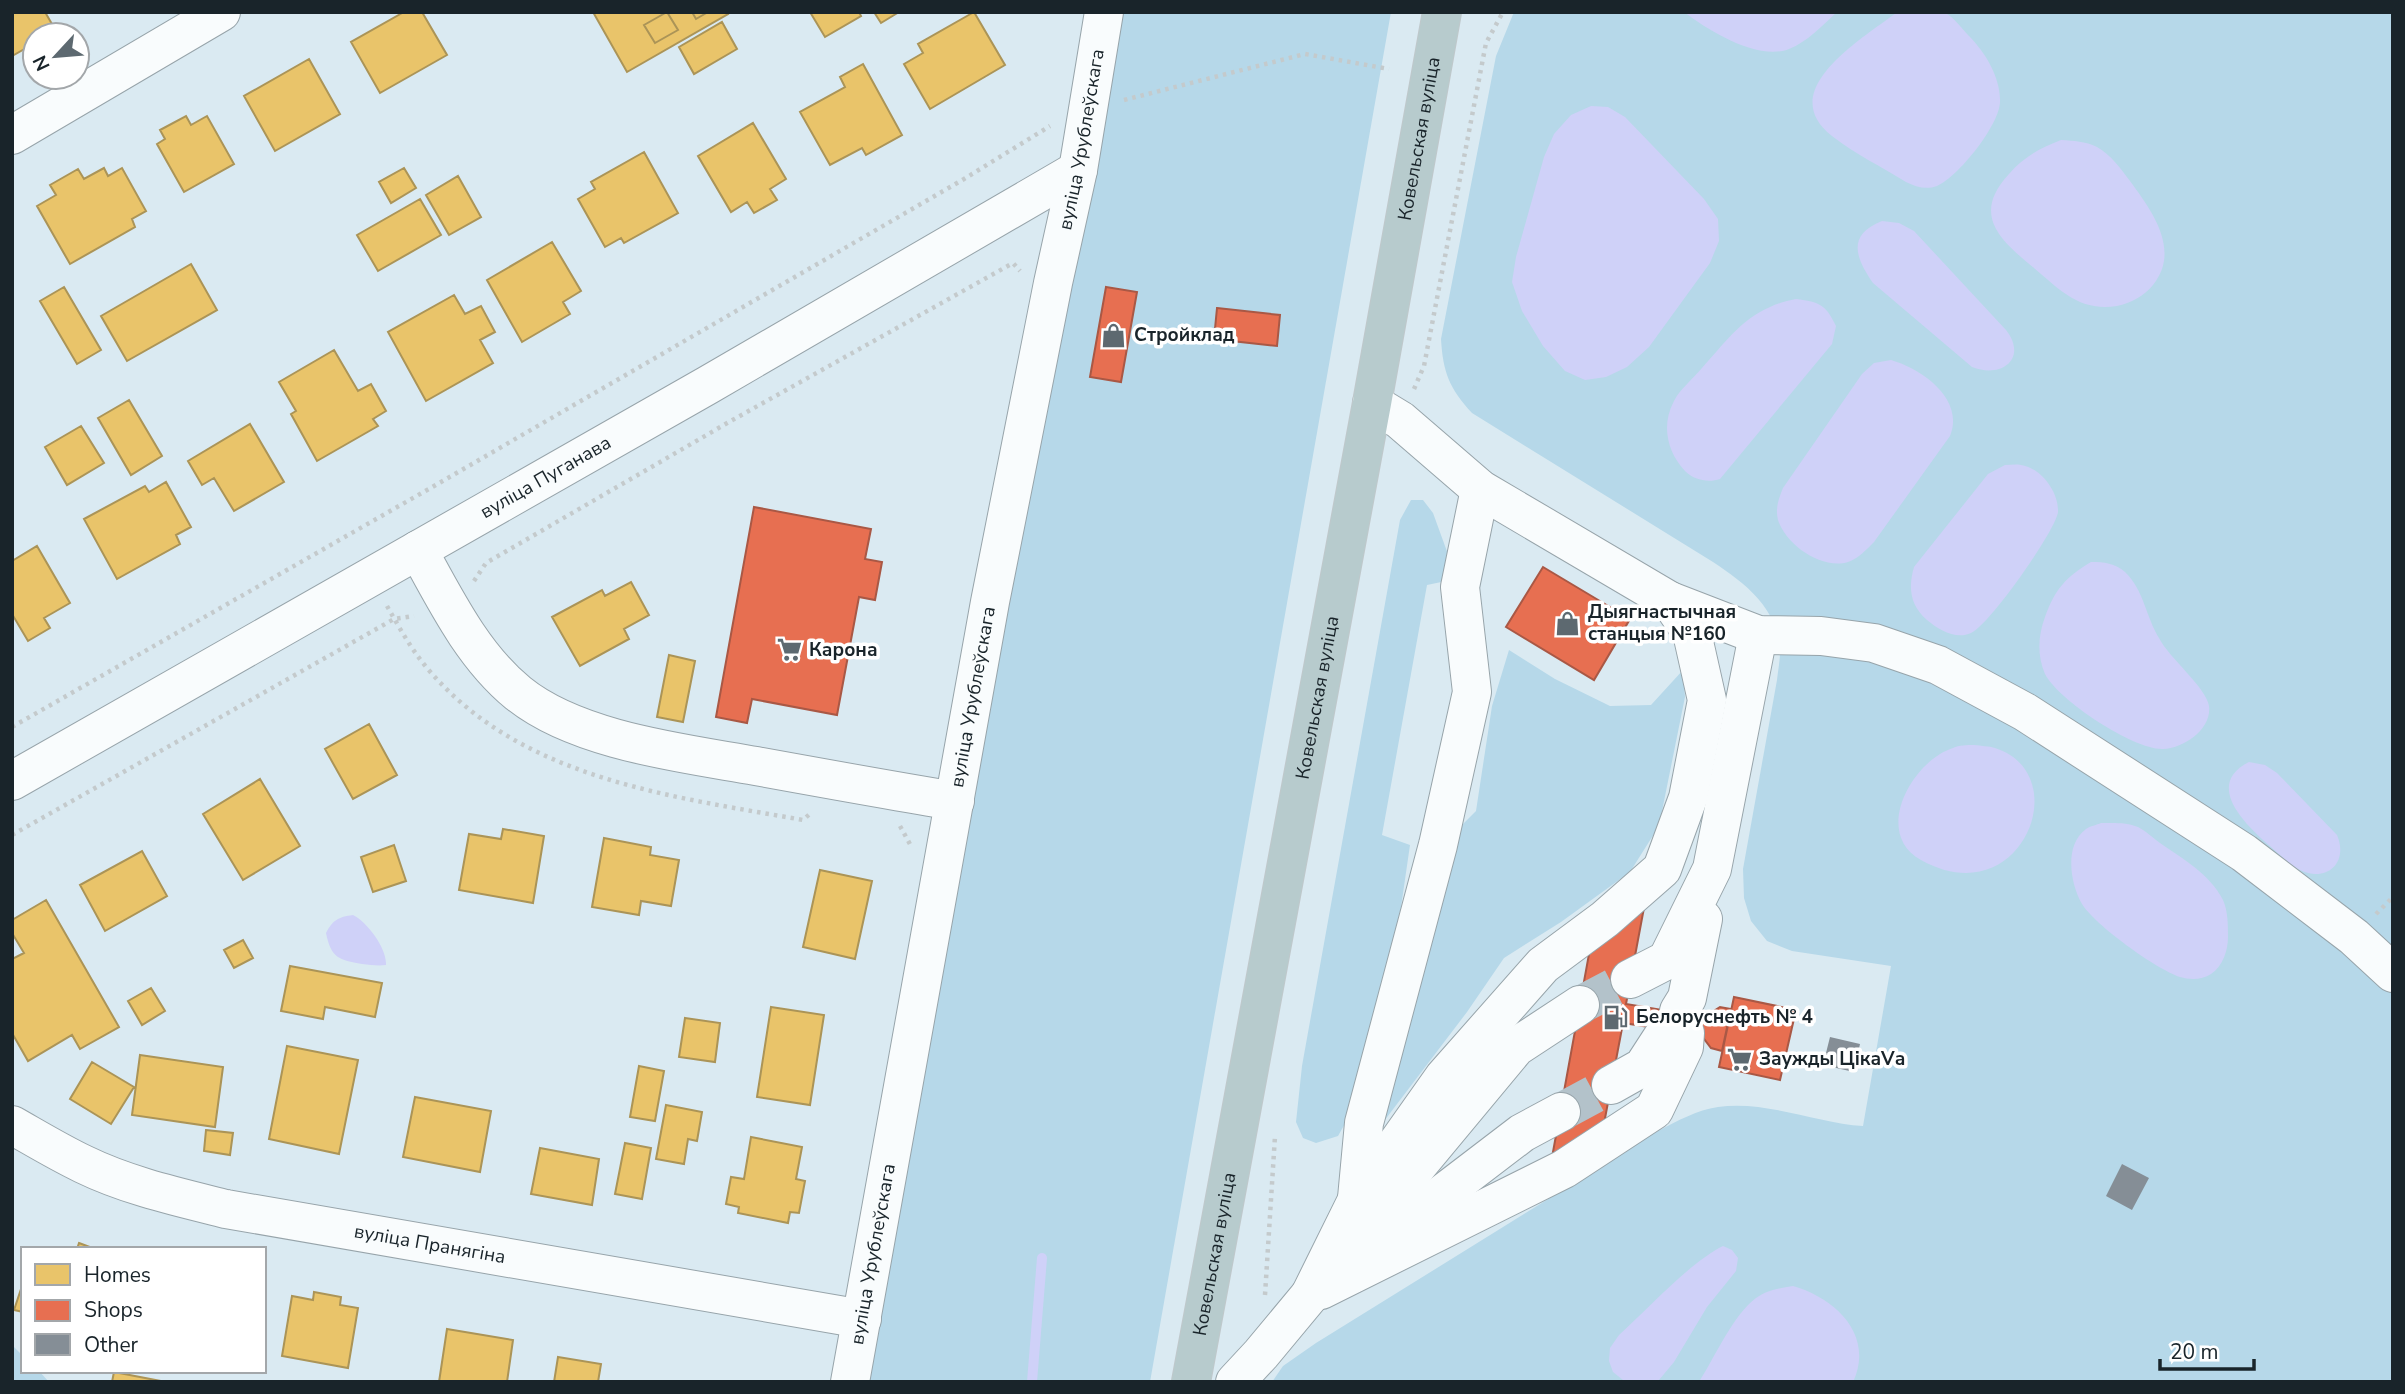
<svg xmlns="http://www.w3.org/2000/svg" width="2405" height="1394" viewBox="0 0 2405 1394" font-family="'Nunito Sans',sans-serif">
<rect width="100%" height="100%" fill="#daeaf2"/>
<path fill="#b6d8e9" d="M1114 12H1391L1150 1382H864Z
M1514 12H2393V1382H1272L1283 1366 1316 1343 1658 1131C1677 1121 1697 1110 1718 1107 1765 1100 1817 1123 1863 1126L1891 966 1792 951 1767 941 1751 921 1744 898 1743 869 1777 680C1778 670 1780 661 1780 652 1779 609 1745 583 1713 562L1472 413C1449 388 1443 372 1441 339L1496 56Z
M1411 500H1423L1433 513 1449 557 1446 581 1427 585 1382 835 1410 845 1401 907 1351 1113 1338 1136 1316 1143 1303 1138 1296 1122 1302 1066 1400 520Z
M1509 650 1555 679 1610 706 1651 705 1683 670 1685 697 1659 826 1630 872 1561 922 1504 958 1467 1012 1378 1129 1447 840 1476 811 1492 706Z
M12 1345 23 1356V1371H39L49 1382H12Z"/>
<path fill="#cfd1f8" d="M1684 12H1837C1823 25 1807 42 1789 49 1758 61 1709 31 1684 12Z
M1897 12C1909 12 1935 9 1945 13 1954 17 1962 29 1969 36 1985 52 2001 78 2000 102 1999 126 1958 177 1937 186 1926 190 1916 187 1906 182 1882 167 1855 154 1832 136 1773 90 1864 38 1897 12Z
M1591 106 1608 107 1625 117 1704 199 1718 219 1719 241 1710 263 1649 347 1627 367 1606 377 1585 380 1565 371 1543 346 1522 311 1512 282 1516 257 1544 157 1554 134 1571 115Z
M2061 140C2074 141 2085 141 2097 147 2111 155 2121 169 2130 181 2152 211 2181 250 2153 285 2144 296 2131 303 2117 306 2080 312 2060 290 2034 268 2000 240 1971 215 2009 174 2024 157 2040 148 2061 140Z
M1882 221 1899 223 1914 231 2006 330C2028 358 2002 379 1972 367L1873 283C1855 257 1847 235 1882 221Z
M1796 299C1820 302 1826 305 1836 326L1832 344 1720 479C1708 483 1694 480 1685 471 1667 452 1661 425 1674 401 1680 389 1693 379 1702 368 1722 346 1741 319 1770 307 1778 303 1787 301 1796 299Z
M1891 360C1922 369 1965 399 1950 436L1874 542C1867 549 1858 559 1848 562 1822 570 1786 545 1778 520 1775 508 1779 498 1783 488L1862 374 1874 363Z
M2005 465C2010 465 2016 464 2021 465 2041 468 2059 492 2058 512 2056 530 1989 626 1971 633 1956 640 1939 630 1927 620 1910 605 1908 588 1914 567L1988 474Z
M2091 562C2104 562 2115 563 2125 572 2144 590 2146 617 2159 638 2169 658 2206 687 2209 706 2212 729 2184 748 2163 749 2134 750 2058 700 2045 674 2037 655 2038 636 2045 617 2055 589 2066 577 2091 562Z
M1974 745C1981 746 1989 746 1995 748 2077 774 2021 916 1921 860 1872 833 1912 761 1953 748 1959 745 1967 745 1974 745Z
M2249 762 2265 765 2277 773 2337 835C2349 863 2326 883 2300 870 2289 865 2279 854 2270 846 2247 826 2203 785 2249 762Z
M2101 823C2113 823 2127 822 2138 827 2146 831 2153 838 2160 843 2183 859 2210 874 2223 900 2228 911 2228 925 2228 937 2228 950 2223 966 2211 974 2202 980 2190 980 2180 977 2156 969 2095 925 2082 904 2070 883 2064 845 2086 829 2090 826 2097 825 2101 823Z
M353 915C367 922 387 948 386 965 378 966 371 965 362 964 339 960 331 958 326 933 333 920 338 917 353 915Z
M1723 1246 1732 1250 1738 1258 1736 1271 1707 1307 1674 1362 1659 1380 1631 1382 1623 1380 1613 1372 1609 1361 1610 1348 1619 1335C1648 1309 1689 1263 1723 1246Z
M1793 1286C1835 1298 1875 1335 1853 1382H1699C1715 1357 1733 1315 1756 1298 1767 1290 1780 1288 1793 1286Z"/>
<path fill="#e9c46a" stroke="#ab9457" stroke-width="2" d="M12 12H45L56 31 50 35H35V43L12 56Z
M404 12H422L447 55 380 93 351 42Z
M593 12H727L728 14 627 72Z
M667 12 678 30 655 43 644 25Z
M692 12H708L696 19Z
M810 12H859L861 16 825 37Z
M874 12H899L881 23Z
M974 12 1005 65 930 109 904 64 923 53 918 44Z
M722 22 737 49 694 74 679 47Z
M309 59 340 114 275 151 244 96Z
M863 64 902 135 866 155 862 148 830 165 800 112 845 87 840 77Z
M186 116 191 125 207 116 234 164 184 192 157 144 165 139 160 130Z
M753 123 786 179 770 189 777 200 754 213 747 202 731 212 698 156Z
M644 152 678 213 624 243 621 238 605 247 578 199 595 189 591 182Z
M104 168 108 176 122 168 146 211 132 219 135 227 70 264 37 206 56 195 50 185 78 169 84 179Z
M404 168 416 188 391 203 379 182Z
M458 176 481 217 449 235 426 195Z
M420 199 441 235 378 271 357 235Z
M552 242 581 291 563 302 570 314 522 342 487 280Z
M191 264 217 310 127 361 101 316Z
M64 287 101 350 77 364 40 301Z
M454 295 465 314 481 306 495 332 480 340 493 363 426 401 388 332Z
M334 350 358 391 371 384 386 411 373 419 378 426 317 461 291 414 296 411 279 382Z
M129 400 162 456 131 475 98 418Z
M250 424 284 482 234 511 214 478 202 485 188 461Z
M81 426 104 463 67 485 45 447Z
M166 482 191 527 176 535 180 544 117 579 84 519 145 486 149 492Z
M37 546 70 603 44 618 50 628 28 641 12 614V561Z
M631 582 649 615 624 629 629 639 580 666 552 617 602 590 605 596Z
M669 655 695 661 683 722 657 717Z
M369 724 397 775 353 799 325 749Z
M260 779 300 846 243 880 203 814Z
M503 829 544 836 533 903 459 890 469 834 501 839Z
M604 838 651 847 650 855 679 860 671 906 641 901 639 915 592 907Z
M394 845 406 881 373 892 361 857Z
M142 851 167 896 105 931 80 885Z
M820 870 872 881 855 959 803 947Z
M46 900 119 1027 80 1049 72 1035 28 1061 12 1033V959L24 953 12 933V920Z
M243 940 253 958 234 968 224 950Z
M290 966 382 983 375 1017 325 1007 323 1019 281 1011Z
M151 988 165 1011 142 1025 128 1001Z
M771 1007 824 1015 810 1105 757 1097Z
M685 1018 720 1023 715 1062 679 1057Z
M287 1046 358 1060 339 1154 269 1139Z
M140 1055 223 1067 215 1127 132 1115Z
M92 1062 134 1087 111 1124 70 1099Z
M639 1066 664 1071 655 1121 630 1117Z
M415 1097 491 1111 480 1172 403 1157Z
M666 1105 702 1112 697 1141 688 1139 684 1164 656 1159Z
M206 1130 233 1133 230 1155 204 1151Z
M751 1137 802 1147 796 1179 805 1181 799 1213 790 1212 788 1223 738 1213 739 1207 726 1204 731 1177 744 1179Z
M625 1143 651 1148 642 1199 615 1194Z
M540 1148 599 1159 592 1205 531 1194Z
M79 1243 95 1249H77Z
M23 1283V1312L14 1310Z
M314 1292 341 1297 340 1305 358 1308 348 1368 282 1356 292 1296 313 1300Z
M447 1329 513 1340 507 1382H439Z
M558 1357 601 1364 598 1382H554Z
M114 1372 166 1382H112Z"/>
<path fill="#e76f51" stroke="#a95845" stroke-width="2" d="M1106 287 1137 292 1121 382 1090 377Z
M1217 308 1280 315 1277 346 1214 339Z
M754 507 871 529 865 559 882 562 875 600 859 597 837 715 752 699 747 723 716 717Z
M1543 567 1630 619 1594 680 1506 627Z
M1646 897 1626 1004 1704 1017 1720 1007 1731 1009 1722 1051 1711 1048 1701 1035 1623 1023 1603 1129 1551 1163 1593 932Z
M1734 997 1796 1010 1780 1080 1719 1067Z"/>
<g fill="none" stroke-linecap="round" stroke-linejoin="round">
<path stroke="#cfd1f8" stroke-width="10" d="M1032 1382 1042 1258"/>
</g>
<path fill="#858e96" d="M1830 1037 1860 1044 1854 1072 1823 1065Z
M2122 1164 2149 1178 2132 1210 2106 1196Z"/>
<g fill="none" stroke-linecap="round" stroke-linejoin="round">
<path stroke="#b3c2ca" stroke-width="38" stroke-dasharray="38 19" stroke-linecap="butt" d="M1580 1005 1630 979
M1561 1112 1611 1085"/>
<defs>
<g id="minor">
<path d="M12 135 221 12"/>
<path d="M1372 403 1400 420 1480 489 1670 601 1758 635 1821 636 1874 643 1938 665 2025 712 2244 853 2354 937 2393 973"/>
<path d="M418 550C446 601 473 656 518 693 577 741 683 753 756 766 822 778 888 790 955 801"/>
<path id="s1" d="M12 781 708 385 1078 170"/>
<path d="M1630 979 1667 960 1712 869 1758 635"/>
<path d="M1679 1011 1687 998 1703 919"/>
<path d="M1611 1085 1643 1067 1667 1030"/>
<path id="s2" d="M12 1125C35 1138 58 1152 83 1164 128 1186 178 1197 226 1209L862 1319"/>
<path d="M1357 1198 1364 1123 1438 845 1472 692 1460 587 1480 489"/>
<path d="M1378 1243 1522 1133 1561 1112"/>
<path d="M1321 1290 1564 1169 1654 1110 1684 1047 1685 1033"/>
<path d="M1310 1295 1357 1200 1444 1077 1543 965 1605 919 1662 869 1688 798 1707 700 1692 633 1670 601"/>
<path id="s3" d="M850 1382 990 602 1053 283 1078 170 1104 12"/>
<path d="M1235 1382 1261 1354 1516 1047 1580 1005"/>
</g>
<g id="highway">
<path id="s4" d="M1191 1382 1372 403 1442 12"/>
</g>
</defs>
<use href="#minor" stroke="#97a4aa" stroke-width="40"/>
<use href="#highway" stroke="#bfc8cb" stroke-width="40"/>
<path stroke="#c4cacc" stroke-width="4.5" stroke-dasharray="3.5 5" stroke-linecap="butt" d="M1124 100 1305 54 1389 69
M1414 389 1424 366 1486 43 1503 12
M474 581 486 563 729 422 1013 263 1020 271
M387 606C399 627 411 649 427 668 520 779 669 796 803 820L812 812
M12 727 441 482 964 179 1050 126
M900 826 911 846
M12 835 394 619 414 616
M2376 914 2393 897
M1265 1295 1275 1136"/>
<use href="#minor" stroke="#f9fcfd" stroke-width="38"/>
<use href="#highway" stroke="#b7cbcd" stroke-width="38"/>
</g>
<defs>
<symbol id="shop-bare" viewBox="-9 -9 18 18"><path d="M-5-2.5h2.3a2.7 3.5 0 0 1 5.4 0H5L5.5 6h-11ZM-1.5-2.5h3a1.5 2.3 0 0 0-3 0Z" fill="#5d6970" stroke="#fff" stroke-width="2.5" paint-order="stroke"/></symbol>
<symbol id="supermarket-bare" viewBox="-9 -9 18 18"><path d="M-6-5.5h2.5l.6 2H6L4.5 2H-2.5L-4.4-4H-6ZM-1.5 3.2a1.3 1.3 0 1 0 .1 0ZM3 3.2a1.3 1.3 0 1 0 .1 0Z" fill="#5d6970" stroke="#fff" stroke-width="2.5" paint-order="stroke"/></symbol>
<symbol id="fuel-bare" viewBox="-9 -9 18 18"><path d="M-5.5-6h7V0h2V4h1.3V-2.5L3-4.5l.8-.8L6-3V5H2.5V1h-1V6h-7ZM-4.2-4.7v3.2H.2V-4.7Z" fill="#5d6970" stroke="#fff" stroke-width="2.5" paint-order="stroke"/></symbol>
</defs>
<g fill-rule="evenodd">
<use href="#shop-bare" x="1096" y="318" width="35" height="35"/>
<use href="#shop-bare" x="1550" y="606" width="35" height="35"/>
<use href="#supermarket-bare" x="772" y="632" width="35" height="35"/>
<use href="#fuel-bare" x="1598" y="1000" width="35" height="35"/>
<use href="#supermarket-bare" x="1722" y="1042" width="35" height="35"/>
</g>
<g text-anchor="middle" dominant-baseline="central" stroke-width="7" stroke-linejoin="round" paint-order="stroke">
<g font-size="19" fill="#19242a" stroke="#fff">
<text stroke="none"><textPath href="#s4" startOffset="1264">Ковельская вуліца</textPath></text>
<text stroke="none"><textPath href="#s3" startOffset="1264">вуліца Урублеўскага</textPath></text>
<text stroke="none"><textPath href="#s1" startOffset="614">вуліца Пуганава</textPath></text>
<text stroke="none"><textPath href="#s3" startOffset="696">вуліца Урублеўскага</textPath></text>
<text stroke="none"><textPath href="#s4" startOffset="696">Ковельская вуліца</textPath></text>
<text stroke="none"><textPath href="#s2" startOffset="438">вуліца Пранягіна</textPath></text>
<text stroke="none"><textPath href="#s3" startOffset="130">вуліца Урублеўскага</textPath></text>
<text stroke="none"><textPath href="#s4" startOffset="130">Ковельская вуліца</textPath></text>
</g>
<g font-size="19" font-weight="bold" fill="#19242a" stroke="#fff" text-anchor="start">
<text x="1134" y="335">Стройклад</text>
<text x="1588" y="612">Дыягнастычная<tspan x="1588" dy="22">станцыя №160</tspan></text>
<text x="809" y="650">Карона</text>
<text x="1636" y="1017">Белоруснефть № 4</text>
<text x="1759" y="1059">Заужды ЦікаVа</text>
</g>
</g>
<rect width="2405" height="1394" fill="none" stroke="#19242a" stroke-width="28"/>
<rect x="21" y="1247" width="245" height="126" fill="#ffffff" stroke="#a3a7aa" stroke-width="2"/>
<rect x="35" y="1264" width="35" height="21" fill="#e9c46a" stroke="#a3a7aa" stroke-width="2"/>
<text x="84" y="1282" font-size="21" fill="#19242a">Homes</text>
<rect x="35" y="1300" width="35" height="21" fill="#e76f51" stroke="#a3a7aa" stroke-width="2"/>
<text x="84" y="1317" font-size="21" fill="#19242a">Shops</text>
<rect x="35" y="1334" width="35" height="21" fill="#858e96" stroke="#a3a7aa" stroke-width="2"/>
<text x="84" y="1352" font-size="21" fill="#19242a">Other</text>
<g transform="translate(56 56) rotate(244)"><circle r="33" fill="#ffffff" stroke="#a3a7aa" stroke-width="2"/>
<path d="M0-5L12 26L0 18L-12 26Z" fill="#5d6970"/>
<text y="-10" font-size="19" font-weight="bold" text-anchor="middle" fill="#19242a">N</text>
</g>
<path d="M2160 1359v10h94v-10" fill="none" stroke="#19242a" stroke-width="3.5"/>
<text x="2170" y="1359" font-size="21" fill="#19242a" stroke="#ffffff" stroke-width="5" paint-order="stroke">20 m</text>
</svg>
